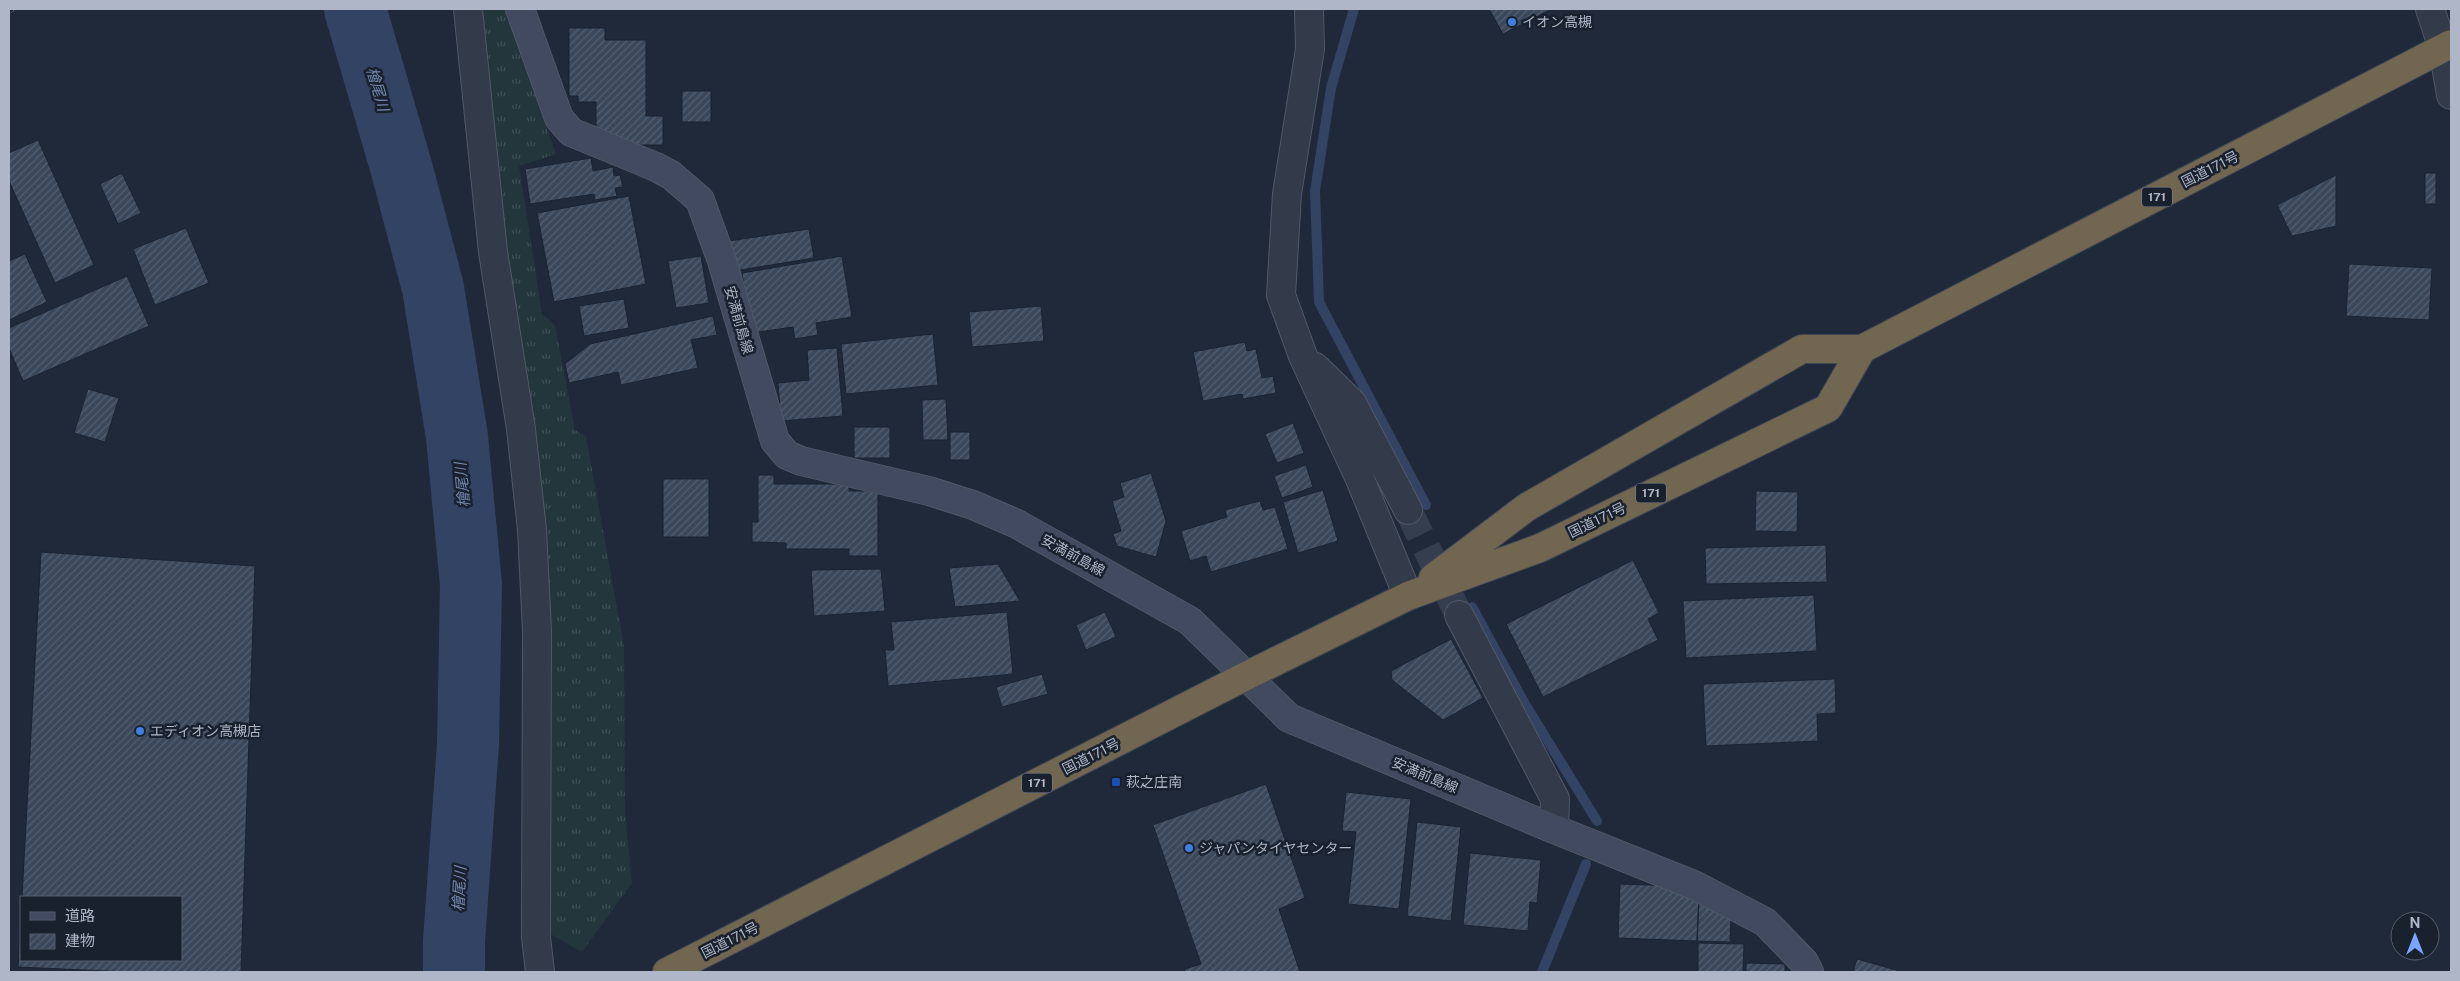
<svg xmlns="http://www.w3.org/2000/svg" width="2460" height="981" viewBox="0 0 2460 981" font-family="'Public Sans','Noto Sans JP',sans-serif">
<defs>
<pattern id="grass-tufts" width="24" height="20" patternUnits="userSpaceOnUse" patternTransform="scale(1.25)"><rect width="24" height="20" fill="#22363b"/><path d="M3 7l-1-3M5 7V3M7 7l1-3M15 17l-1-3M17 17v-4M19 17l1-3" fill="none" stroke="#405156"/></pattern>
<pattern id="building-hatch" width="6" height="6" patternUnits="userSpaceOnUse" patternTransform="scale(1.25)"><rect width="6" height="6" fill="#3b475a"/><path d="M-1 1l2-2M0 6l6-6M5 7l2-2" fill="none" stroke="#555f70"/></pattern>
</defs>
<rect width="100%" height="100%" fill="#20293a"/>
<path fill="url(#grass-tufts)" d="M483 9H504L556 154 519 166 542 314 555 325 575 430 586 437 624 646 625 813 632 883 582 952 547 932 505 260Z"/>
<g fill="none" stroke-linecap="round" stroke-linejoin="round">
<path stroke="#324363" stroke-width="10" d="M1354 9 1331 88 1315 191 1319 302 1426 505
M1472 607 1525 704 1597 821
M1542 972 1586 864"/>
<path stroke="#324363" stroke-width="62" d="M355 9 402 170 433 288 457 437 471 585 468 744 454 941V972"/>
</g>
<path fill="url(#building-hatch)" stroke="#1b2331" d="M1489 9H1552L1503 34Z
M569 28H605V40H646V116H663V145H634L596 129V102H578V96H569Z
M682 91H711V122H682Z
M38 140 94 265 55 283 9 181V153Z
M591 158 593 171 613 167 614 176 620 175 623 187 615 188 617 196 595 200 594 194 530 204 525 169Z
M122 173 141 213 118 224 100 184Z
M2425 173H2436V204H2425Z
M2336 175V226L2292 236 2277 205Z
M629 196 646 284 554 302 537 213Z
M186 228 209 283 155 305 133 249Z
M809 229 814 258 734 271 729 241Z
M25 254 47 302 9 320V261Z
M701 256 709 303 676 308 668 261Z
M842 256 852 317 816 323 818 335 795 339 793 327 752 333 742 273Z
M2349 264 2432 268 2429 320 2346 316Z
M127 276 149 326 23 381 9 348V328Z
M624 299 629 328 584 336 579 306Z
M1041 306 1044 341 972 347 969 312Z
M713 316 717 335 691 340 698 368 621 385 618 372 569 383 565 364 590 344Z
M933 334 938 385 846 394 841 344Z
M1245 342 1247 351 1256 349 1262 378 1273 376 1276 393 1243 399 1242 394 1203 401 1193 352Z
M837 348 843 416 781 421 778 383 809 380 807 350Z
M88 389 119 398 105 442 74 433Z
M946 399 948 440H923L922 400Z
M1293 423 1304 453 1277 463 1265 434Z
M854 427H890V458H854Z
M950 432H970V460H950Z
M1306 465 1313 487 1282 498 1274 476Z
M1151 473 1166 521 1156 557 1117 546 1113 534 1121 531 1112 501 1124 497 1120 483Z
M758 475H774V484H849V491H878V556H849V549H786V543L752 542V522H758Z
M663 479H709V537H663Z
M1323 490 1338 541 1298 553 1283 502Z
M1756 491 1798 492 1797 532 1755 531Z
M1260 501 1263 510 1275 507 1288 549 1211 572 1206 556 1190 561 1181 531 1227 517 1225 510Z
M1826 545 1827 582 1706 584 1705 548Z
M41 552 255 566 241 972H127L18 967 21 912V960H181V897H22Z
M1633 560 1659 613 1648 619 1658 640 1543 697 1506 624Z
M998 564 1020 601 955 607 949 568Z
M881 569 885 611 814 616 811 570Z
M1814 595 1817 651 1686 658 1683 601Z
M1007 612 1013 674 888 686 885 650H894L891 622Z
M1105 612 1116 637 1086 650 1076 625Z
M1451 639 1483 698 1443 720 1392 680 1391 671Z
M1042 674 1048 694 1002 707 996 687Z
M1835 679 1836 713 1817 714 1818 741 1706 746 1703 684Z
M1266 784 1305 898 1279 909 1300 972H1184L1185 969 1201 964 1153 825Z
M1346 792 1411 799 1399 909 1348 904 1356 832 1342 831Z
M1417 822 1461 827 1451 921 1407 916Z
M1470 853 1541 860 1537 903 1530 902 1528 931 1463 925Z
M1620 884 1677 886 1699 897 1697 941 1618 938Z
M1699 897 1731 913 1730 942 1697 941Z
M1698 943 1744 944 1743 972H1698Z
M1857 959 1903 972H1853Z
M1746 963 1785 964V972H1746Z"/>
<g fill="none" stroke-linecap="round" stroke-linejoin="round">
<path stroke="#353e4f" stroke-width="28" stroke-dasharray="28 14" stroke-linecap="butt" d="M1408 510 1459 615"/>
<defs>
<path id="street" d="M468 9 493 252 521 429 532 530 537 631 536 937 540 972
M1309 9 1310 49 1287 194 1281 295 1303 356 1360 479 1408 596
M2430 9 2443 48 2451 95
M1315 367 1352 403 1408 510
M1459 615 1555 799 1554 829"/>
<path id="secondary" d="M520 9 559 118 571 132 656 167 671 175 700 200 722 261 775 441 787 455 801 461 929 491 973 505 1017 524 1190 621 1289 718 1554 829 1696 886 1765 922 1804 962 1809 972"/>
<path id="highway" d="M1433 578 1527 507 1802 349H1862L2451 44
M667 972 1246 676 1408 596 1540 548 1828 408 1862 349"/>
</defs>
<use href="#street" stroke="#515968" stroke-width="30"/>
<use href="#secondary" stroke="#515968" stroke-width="30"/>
<use href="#highway" stroke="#3e4655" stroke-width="30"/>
<use href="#street" stroke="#333b4a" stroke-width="28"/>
<use href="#secondary" stroke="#414a5e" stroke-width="28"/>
<use href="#highway" stroke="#716650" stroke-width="28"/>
<defs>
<path id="rail" d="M9 11 12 9"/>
</defs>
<use href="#rail" stroke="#555f72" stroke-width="5.5"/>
<use href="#rail" stroke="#19212f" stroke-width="4" stroke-dasharray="11" stroke-linecap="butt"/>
</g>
<g fill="#3f7fe0" stroke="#19212f" stroke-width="2">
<circle cx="1512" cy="22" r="5"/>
<circle cx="140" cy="731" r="5"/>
<circle cx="1189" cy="848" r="5"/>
</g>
<rect fill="#1a4fb4" stroke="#19212f" stroke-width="2" x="1111" y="777" width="10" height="10" rx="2.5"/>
<g text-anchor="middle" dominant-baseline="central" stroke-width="5" stroke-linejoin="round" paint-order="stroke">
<g fill="#19212f" stroke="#818999" stroke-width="1">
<rect x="2142" y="187.5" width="30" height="19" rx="4"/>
<rect x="1636" y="483.5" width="30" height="19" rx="4"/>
<rect x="1022" y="773.5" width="30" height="19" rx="4"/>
</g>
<g font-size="12" font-weight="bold" fill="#aeb6c7">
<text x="2157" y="197">171</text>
<text x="1651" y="493">171</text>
<text x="1037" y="783">171</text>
</g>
<g font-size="14" fill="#aeb6c7" stroke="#19212f" text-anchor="start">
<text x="1522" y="22">イオン高槻</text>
<text x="150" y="731">エディオン高槻店</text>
<text x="1126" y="782">萩之庄南</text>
<text x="1199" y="848">ジャパンタイヤセンター</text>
</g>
<g font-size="14" fill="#aeb6c7" stroke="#19212f">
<text transform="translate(2210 169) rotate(-27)">国道171号</text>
<text transform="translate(739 320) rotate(74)">安満前島線</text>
<text transform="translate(1597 520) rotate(-26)">国道171号</text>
<text transform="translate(1073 555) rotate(29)">安満前島線</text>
<text transform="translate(1091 756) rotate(-27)">国道171号</text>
<text transform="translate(1425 775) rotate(23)">安満前島線</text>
<text transform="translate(730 940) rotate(-27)">国道171号</text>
</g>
<g font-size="15" font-style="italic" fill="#748ab1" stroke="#19212f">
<text transform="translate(378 89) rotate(74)">檜尾川</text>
<text transform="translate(462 485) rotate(-95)">檜尾川</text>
<text transform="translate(459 889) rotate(-87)">檜尾川</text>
</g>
</g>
<rect width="2460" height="981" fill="none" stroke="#aeb6c7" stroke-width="20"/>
<rect x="20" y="896" width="162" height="65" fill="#19212f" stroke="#555d6c"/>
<rect x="30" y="912" width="25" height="8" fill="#414a5e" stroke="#555d6c"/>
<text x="65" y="921" font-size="15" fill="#aeb6c7">道路</text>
<rect x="30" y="934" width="25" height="15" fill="url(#building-hatch)" stroke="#555d6c"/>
<text x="65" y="946" font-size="15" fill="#aeb6c7">建物</text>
<g transform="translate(2415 936)"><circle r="24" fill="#19212f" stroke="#555d6c"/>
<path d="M0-4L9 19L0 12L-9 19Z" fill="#7ca6fe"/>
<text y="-8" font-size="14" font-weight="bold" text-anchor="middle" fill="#aeb6c7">N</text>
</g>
</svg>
